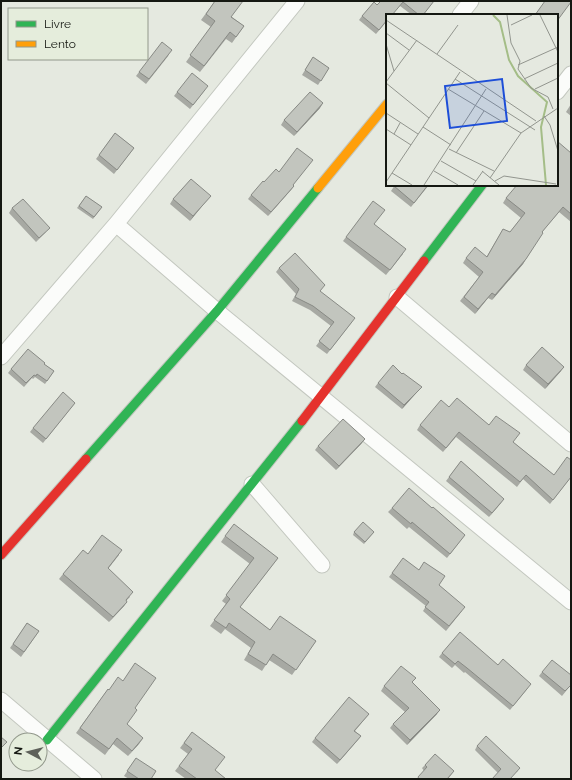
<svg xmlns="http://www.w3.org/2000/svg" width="572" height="780" viewBox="0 0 572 780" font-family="Raleway,sans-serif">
<rect width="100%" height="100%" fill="#e5e9e0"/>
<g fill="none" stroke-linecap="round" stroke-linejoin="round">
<defs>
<path id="street" d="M460 15 471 1
M557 92 571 74
M116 224 217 311 571 602
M397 297 571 444
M1 357 116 224 297 1
M252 484 322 565
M1 700 94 779"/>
<path id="fast" d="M424 261 482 185
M86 459 217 311 318 188
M47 740 302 421"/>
<path id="slow" d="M318 188 387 104"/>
<path id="jam" d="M302 421 424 261
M1 555 86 459"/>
</defs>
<use href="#street" stroke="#c3c7bf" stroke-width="17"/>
<use href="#fast" stroke="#c3c7bf" stroke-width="11"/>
<use href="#slow" stroke="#c3c7bf" stroke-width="11"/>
<use href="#jam" stroke="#c3c7bf" stroke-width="11"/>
<use href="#street" stroke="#fbfcfa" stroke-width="15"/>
<use href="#fast" stroke="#30b455" stroke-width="9"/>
<use href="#slow" stroke="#ff9f0a" stroke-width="9"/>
<use href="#jam" stroke="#e5322d" stroke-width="9"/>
</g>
<path fill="#a7a9a3" d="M215 1 232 17 244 26 232 43 226 39 200 72 186 62 211 27 201 20Z
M381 1H434L423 15H412L400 6 387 15V21L376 34 359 20 362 16 377 5Z
M169 55 146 84 136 76 139 72Z
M313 57 329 68 318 85 302 75Z
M205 90 190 109 174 96 177 92Z
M571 104V116L566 112Z
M320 108 294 136 281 125 284 120Z
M115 133 134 148 114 174 96 159Z
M571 153V222L559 212 542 232 523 264 492 300 488 298 475 314 460 301 479 277 463 263 466 258 487 256 503 229 510 232 521 218 503 203 506 198Z
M264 182 293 185 294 186 268 216 248 199 251 195Z
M395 185H429L411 207 391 191Z
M86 196 102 207 93 219 77 208Z
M173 199 207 200 190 221 170 204Z
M12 208 46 232 36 242 9 213Z
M374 224 403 254 386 275 343 241 346 237Z
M279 268 320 291 352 322 327 354 316 346 331 326 310 310 292 301 296 294 276 272Z
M44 364 54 371 45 384 35 377 33 379 32 378 24 387 8 373 11 369Z
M526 365 561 371 545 389 523 370Z
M378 383 419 390 402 409 375 387Z
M75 403 43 443 30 432 33 428Z
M449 407 489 425 513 442 554 475 571 477 550 504 523 479 517 487 456 437 443 452 417 430 420 425Z
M365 439 361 444 336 470 315 450 318 446Z
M461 461 501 503 489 517 446 481Z
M392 508H432L465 535 447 558 409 527 407 529 388 512Z
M354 532H374L364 544 353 535Z
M225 536 278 558 240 607 270 630 316 641 292 675 269 660 262 671 244 660 251 648 225 629 221 634 210 626 226 604 222 601 250 564 221 542Z
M88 554 119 555 108 569 130 597 126 601 124 606 109 622 59 579 63 574Z
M419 570 439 585 462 611 446 631 423 611 426 606 389 577 392 573Z
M27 623 39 631 21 657 10 648Z
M442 653 498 665 528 688 510 710 465 672 464 673 455 665 452 668 439 657Z
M542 672 571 685 562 696 539 676Z
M413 683 437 714 407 745 390 728 393 724 405 712 381 691 384 686Z
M108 689 135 708 127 724 143 738 128 756 113 744 105 755 76 733Z
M369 714 355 731 361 736 337 764 312 742 315 738Z
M192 732 215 771 226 779H186L175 771 188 754 180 748Z
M477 746 518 772 498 773 475 750Z
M136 758 151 779H129L124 776Z
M425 765 454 771 448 779H417L424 771 422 768Z"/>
<path fill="#888a85" d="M323 103 320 108 294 136 297 132Z
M294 186 291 190 268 216 271 212Z
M211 196 207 200 190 221 193 216Z
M526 259 523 264 492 300 495 295Z
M492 293 488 298 475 314 478 309Z
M564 367 561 371 545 389 548 384Z
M422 387 419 390 402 409 404 405Z
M365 439 361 444 336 470 339 466Z
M504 499 501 503 489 517 492 513Z
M127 602 124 606 109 622 113 617Z
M440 710 437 714 407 745 410 740Z
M361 736 357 741 337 764 340 760Z
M143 738 139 744 128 756 132 751Z"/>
<path fill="#c2c5be" stroke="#888a85" d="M215 1H243L231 17 244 26 236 37 230 32 204 66 190 55 215 21 206 14Z
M381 1H434L423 15H419L403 2 392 15H387V20L379 30 362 16 374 2 377 5Z
M545 1H571V2L557 21V15H535Z
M162 42 172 50 149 79 139 72Z
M313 57 329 68 321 81 305 70Z
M192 73 208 86 193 105 177 92Z
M310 92 323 103 297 132 284 120Z
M115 133 134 148 117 170 99 155Z
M557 141 571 153V214L563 207 542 232 543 233 526 259 495 295 492 293 478 309 464 297 483 272 466 258 475 247 487 257 503 229 510 232 525 213 506 198 517 185H557Z
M297 148 313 160 293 185 294 186 271 212 251 195 263 181 264 182 276 169 279 172Z
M191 179 211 196 193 216 173 199Z
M395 185H428L414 203 394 186Z
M86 196 102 207 94 217 79 206Z
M23 199 50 228 39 238 12 208Z
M373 201 385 210 374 224 406 249 390 270 346 237Z
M295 253 325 285 320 291 355 318 330 350 319 341 334 322 313 306 295 297 299 289 279 268Z
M542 347 564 367 548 384 526 365Z
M28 349 45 363 44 364 54 371 47 381 37 374 36 376 34 375 26 383 11 369Z
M393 365 402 374 403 373 422 387 404 405 378 383Z
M63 392 75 403 46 439 33 428Z
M457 398 489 425 496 416 520 433 513 442 554 475 567 457 571 460V477L553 500 526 475 520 482 459 432 446 448 420 425 441 400 449 407Z
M343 419 365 439 339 466 318 446Z
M461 461 504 499 492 513 449 477Z
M409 488 432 508 433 507 465 535 450 554 412 522 411 524 392 508Z
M363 522 374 532 365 542 354 532Z
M234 524 278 558 240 607 270 630 280 616 316 641 296 670 273 654 266 665 248 654 255 642 229 623 226 628 214 620 230 599 226 595 254 558 225 536Z
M102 535 122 550 108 568 133 592 126 600 127 602 113 617 63 574 83 550 88 554Z
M403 558 419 570 424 562 445 576 439 585 465 607 449 626 425 607 429 602 392 573Z
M27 623 39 631 24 652 13 644Z
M460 632 498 665 503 659 531 684 513 706 467 668 458 661 455 664 442 653Z
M552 660 571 675V685L565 691 542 672Z
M135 663 156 678 135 708 137 710 127 724 143 738 132 751 117 738 109 749 80 728 108 689 109 690 118 677 123 681Z
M401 666 416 678 412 682 440 710 410 740 393 724 409 708 384 686Z
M349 697 369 714 354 731 361 736 340 760 315 738Z
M192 732 225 757 215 770 226 779H197L179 766 192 749 184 743Z
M486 736 520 768 510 779H492L501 769 477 746Z
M1 737 7 742 1 748Z
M435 754 454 771 447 779H419L418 777 427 767 425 765Z
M136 758 156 771 151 779H139L127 771Z"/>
<g transform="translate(386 14)">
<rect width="172" height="172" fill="#e5e9e0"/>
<path fill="none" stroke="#a4bd87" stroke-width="2" d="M107 1 114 8 123 46 132 62 161 88 155 113 160 171"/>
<path fill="none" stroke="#92958e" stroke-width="1" d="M121 1 125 29 134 47 132 55 145 74 162 83 167 95M154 1 172 38M0 6 150 107M125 11 146 1M0 19 23 36M0 30 8 57M51 40 72 11M132 51 172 33M69 65 149 116M138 65 172 49M0 68 31 26M0 69 43 104M62 75 135 119M149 75 172 64M0 99 32 120M158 102 164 111 172 137M37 113 65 131M0 115 25 131M8 120 14 109M63 135 108 157M70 139 98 97M55 147 90 167M48 157 72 171M96 157 113 171M6 159 26 171M104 164 135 119 172 94M109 167 118 162 170 170M0 168 74 58M38 171 100 75M87 171 97 157"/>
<path fill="#1d4ed8" fill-opacity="0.15" stroke="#1d4ed8" stroke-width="2" d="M116 65 121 107 64 114 59 72Z"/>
<rect width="172" height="172" fill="none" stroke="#151812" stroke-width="2"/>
</g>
<rect width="572" height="780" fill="none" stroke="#151812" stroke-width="4"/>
<rect x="8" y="8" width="140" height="52" fill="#e5eddc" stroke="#92988b"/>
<rect x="16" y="21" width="20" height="6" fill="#30b455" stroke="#92988b"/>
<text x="44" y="28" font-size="12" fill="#151812">Livre</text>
<rect x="16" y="41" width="20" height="6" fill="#ff9f0a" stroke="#92988b"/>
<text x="44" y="48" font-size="12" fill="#151812">Lento</text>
<g transform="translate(28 752) rotate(277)"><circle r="19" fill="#e5eddc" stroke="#92988b"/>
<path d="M0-3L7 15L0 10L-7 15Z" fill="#5e615a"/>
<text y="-6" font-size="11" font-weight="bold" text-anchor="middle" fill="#151812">N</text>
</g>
</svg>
